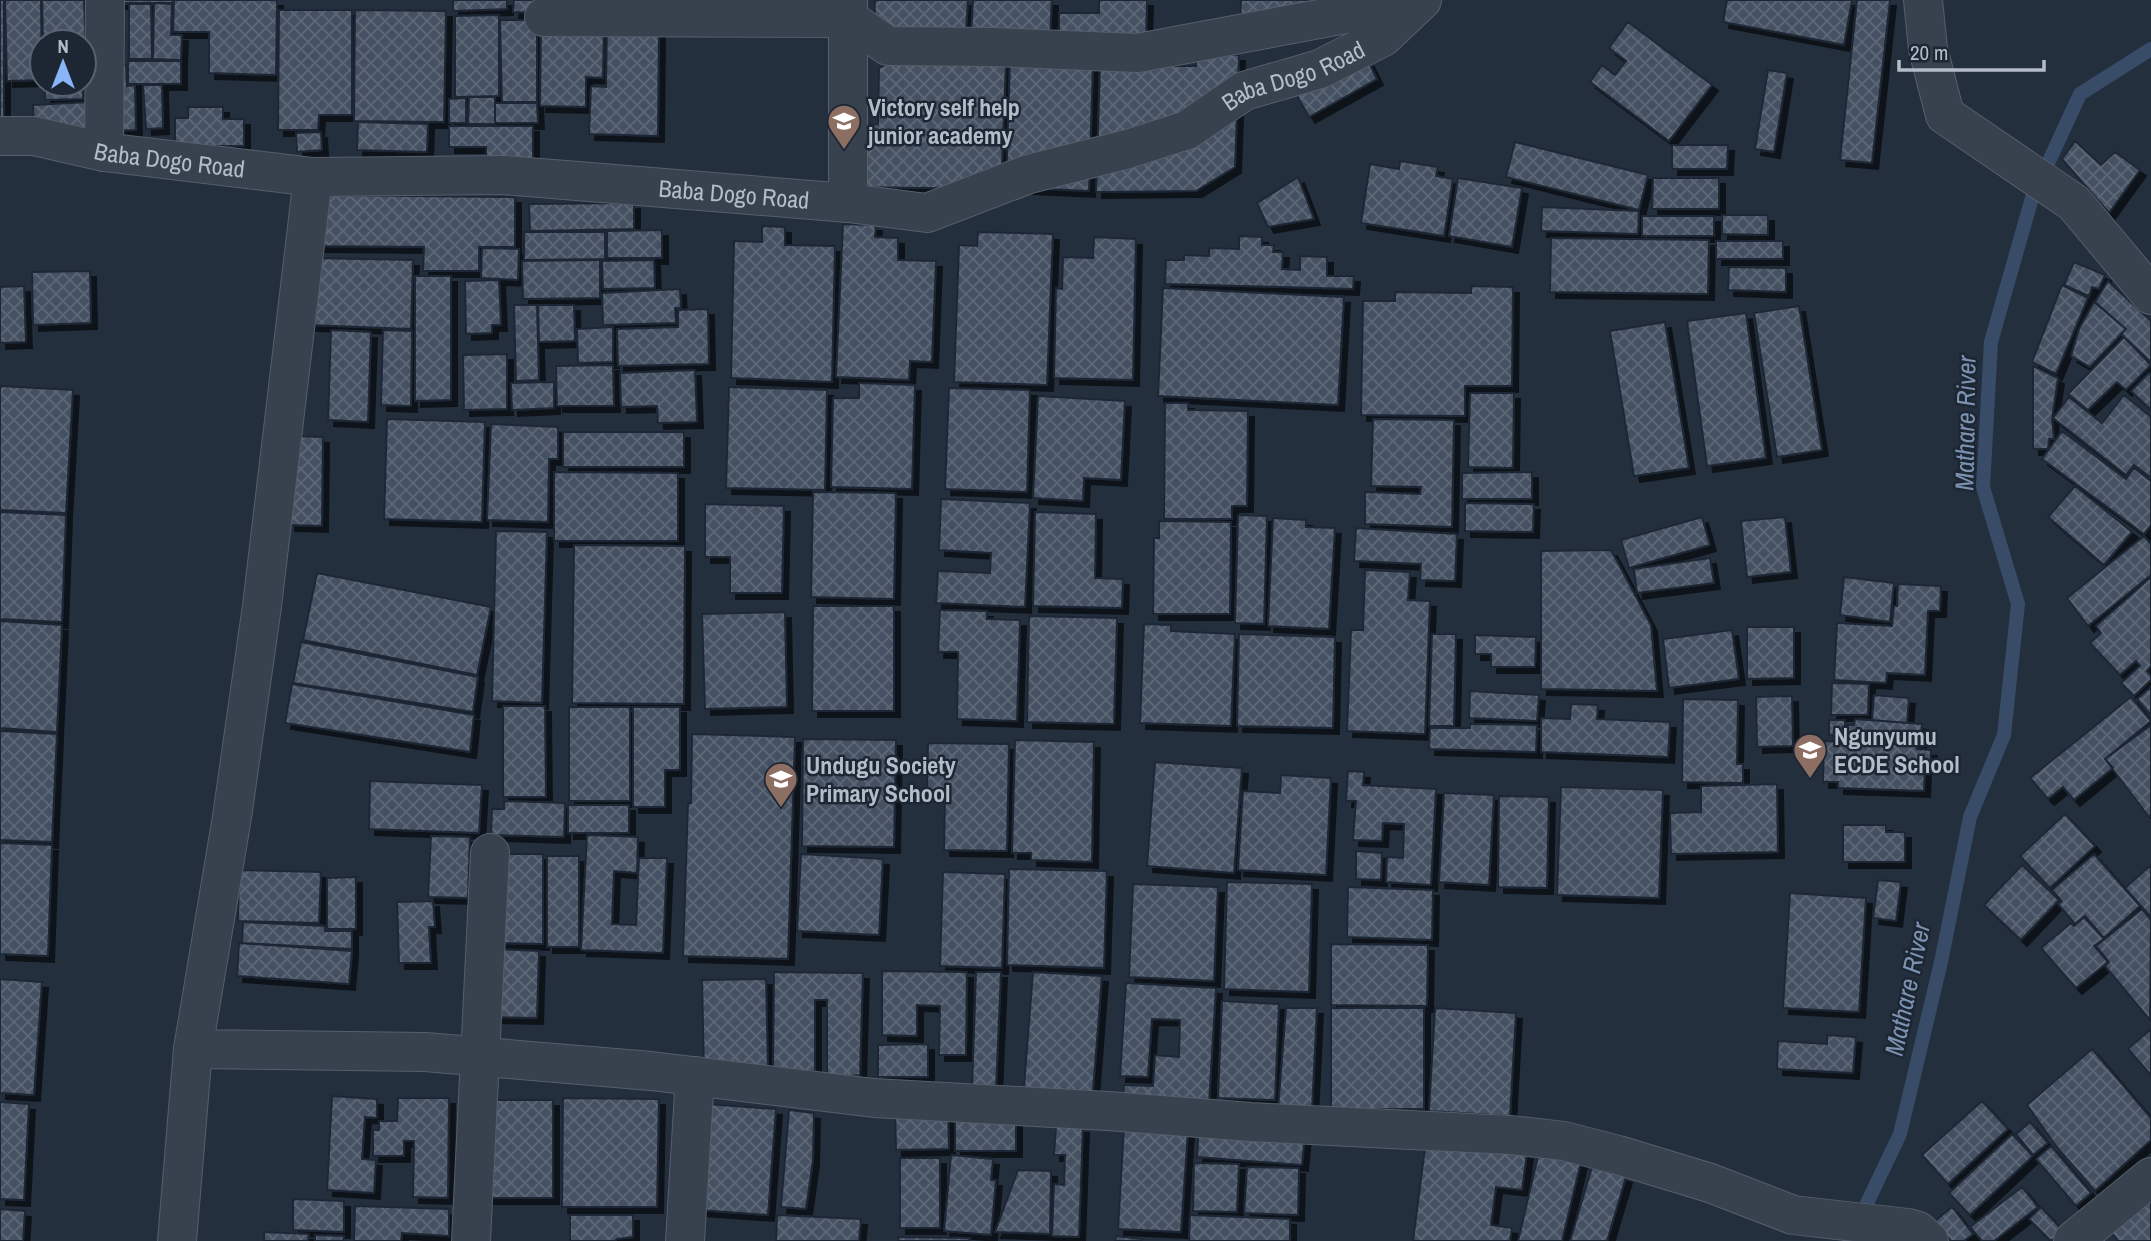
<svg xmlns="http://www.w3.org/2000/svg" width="2151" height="1241" viewBox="0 0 2151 1241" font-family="'Archivo Narrow',sans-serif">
<defs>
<pattern id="building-cross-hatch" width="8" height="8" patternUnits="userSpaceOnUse" patternTransform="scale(1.75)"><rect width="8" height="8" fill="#455162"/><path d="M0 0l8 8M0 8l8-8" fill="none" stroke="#5d6877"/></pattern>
<filter id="shadow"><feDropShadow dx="6" dy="6" stdDeviation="0" flood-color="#0009"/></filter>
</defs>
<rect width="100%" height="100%" fill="#242f3e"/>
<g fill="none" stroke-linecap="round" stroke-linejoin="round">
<path stroke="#394c67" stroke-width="14" d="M1849 1241 1900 1134 1941 962 1970 817 2004 735 2018 604 1983 487 1991 342 2032 198 2080 94 2151 49"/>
</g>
<path fill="url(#building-cross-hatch)" stroke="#1f2835" stroke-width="2" filter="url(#shadow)" d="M0 0H4V122H0Z
M5 0H41L42 80 7 81Z
M42 0H84L86 49H84V42H43Z
M108 0H173V3H108Z
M174 0H277L276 75 209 73V32H173Z
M453 0H507V9L453 11Z
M514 0H567L566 14 513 12Z
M875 0H968L966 32 874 29Z
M973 0H1052L1050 38 971 34Z
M1099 0H1147L1146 45H1059V13H1099Z
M1241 0H1310L1309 26 1240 23Z
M1727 0H1852L1844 45 1723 22Z
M1857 0H1890L1872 163 1840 160Z
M154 3 172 4 171 35H182L181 60 153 59Z
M129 4H151L152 59H129Z
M279 10H352V115H319L318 130H278Z
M355 10 446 11 444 122 354 121Z
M499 15V96L455 97V16Z
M500 20H537V102H502Z
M1628 22 1712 85 1669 141 1590 82 1602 65 1615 75 1626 61 1609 48Z
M541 23H604L603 78 586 77V107L540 106Z
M607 27 659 28 658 136 589 134 591 86 606 87Z
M1197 54 1239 55 1235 167 1196 191 1096 192 1100 66H1196Z
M901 57 1006 62 1001 189 853 187 861 125 878 124 879 68Z
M128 61H181V84H128Z
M1010 61 1093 65 1089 191 1006 187Z
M1368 61 1377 79 1309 117 1288 80Z
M104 65H126L127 86 135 85 136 130 104 131Z
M1768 70 1787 73 1774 152 1755 149Z
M45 84H83V99L45 100Z
M143 85H162L163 128 146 129Z
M469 97H495V124H468Z
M466 98V123H449V99Z
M90 102 91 134H34L33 105Z
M495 103H537L538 123H495Z
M188 107H223V119H244V146H175V118H188Z
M358 122 428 124 427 152 357 150Z
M449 126H533V160H486V147H449Z
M321 132 322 150 297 152 296 133Z
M2075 141 2101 165 2115 152 2140 170 2109 213 2062 159Z
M1515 142 1648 175 1639 210 1506 177Z
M1672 145H1728L1727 169H1672Z
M1400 161 1438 167 1436 176 1453 179 1444 236 1361 223 1370 164 1399 169Z
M1298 177 1314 219 1268 227 1257 203Z
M1458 178 1522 188 1512 247 1449 236Z
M1653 178H1719V209H1652Z
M313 195 515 197V247H479V271H423L424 247 313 246Z
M634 203V229L530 231 529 204Z
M1542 207 1639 211 1638 234 1541 231Z
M1722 215H1768V235L1722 234Z
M1642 216H1714V236H1642Z
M843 224 876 225 875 237 898 238V260L936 261 932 362 910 361 909 380 836 377Z
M762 226 785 227V245L835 246 832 382 731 378 734 241 762 242Z
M662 230V258H607V231Z
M524 232H605V259L524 260Z
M978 232 1053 234 1047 385 954 382 959 245 977 246Z
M1239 236 1262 237V245H1274L1273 252H1283L1282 269 1300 270V256L1327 257V276H1354L1353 289 1165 284 1166 260H1184V255L1209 256V248L1239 249Z
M1094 237 1136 239 1133 380 1054 378 1056 288 1062 289 1063 257 1093 258Z
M1551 238 1709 240 1708 294 1550 292Z
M1716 241H1783V259H1716Z
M482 248 519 249 518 280 481 278Z
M311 258 413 260 411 329 310 325Z
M600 260V298L523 299 522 261Z
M654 260 655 288 603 289 602 261Z
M2074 262 2105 275 2099 289 2092 287 2089 296 2064 285Z
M1729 267 1786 268V292L1728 290Z
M90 271 91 323 33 325 32 272Z
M415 276H451V400L415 401Z
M499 280 501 325H492V333L466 334 465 281Z
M2108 281 2151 321V362L2121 334 2126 329 2095 302Z
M2062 285 2088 298 2056 374 2032 362Z
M24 286 26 342 0 343V287Z
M1471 286 1513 287 1512 386H1465V416L1361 415 1363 301H1395V292L1471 293Z
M1163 288 1344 297 1338 405 1158 396Z
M680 289 681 308H675L676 323 603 325 602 293Z
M2094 302 2126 329 2090 367 2071 356 2079 329Z
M514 305H537L539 380 516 381Z
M538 305H574L575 341 539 342Z
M1799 306 1822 450 1777 457 1754 313Z
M708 309 709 364 618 366 617 329 678 327V310Z
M1746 313 1766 458 1707 466 1687 321Z
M1665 322 1689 468 1634 476 1610 331Z
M613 327V362L578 363 577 329Z
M331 330 371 332 368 422 328 420Z
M383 330 412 331 411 406 381 405Z
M2124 337 2151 365 2126 390 2117 382 2088 410 2068 394Z
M507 354V409L464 410 463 355Z
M613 365 614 406H557L556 366Z
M2033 366 2058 378 2052 419 2054 439H2049L2048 449H2033Z
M695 370 697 422 658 423 657 406 621 407 620 373Z
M2149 373 2151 375V410L2131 391Z
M554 382V408L512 410 511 383Z
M859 383 915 385 912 489 831 487 833 398H859Z
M0 386 73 390 66 513 0 510Z
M729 387 827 390 825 490 726 488Z
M949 388 1030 390 1027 492 945 489Z
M1470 393H1514L1513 468 1468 467Z
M2124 395 2151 417V478L2134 465 2126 475 2053 418 2069 397 2102 423Z
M1038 396 1125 401 1121 480 1084 478 1083 501 1033 498Z
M1165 403H1188V410L1248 411 1247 506H1232V519H1164Z
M387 419 485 422 482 522 384 519Z
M1373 419 1454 420 1452 527 1365 524V492L1420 494 1421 487 1371 486Z
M491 424 558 427V459H549L548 522 487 520Z
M2062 431 2126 479 2134 468 2151 481V525L2144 534 2042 459Z
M563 432H684V467H563Z
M291 436 323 437 322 526 289 525Z
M554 472 678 473V541H554Z
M1532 472V499H1462V473Z
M2075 486 2132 532 2104 565 2048 517Z
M813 492 896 493 894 599 811 597Z
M941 499 1030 503 1025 607 936 603 938 571 990 573 991 553 939 550Z
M1465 503 1534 504 1533 532 1465 531Z
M705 504 784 506 782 593H730V557H705Z
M0 512 66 515 62 622 0 619Z
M1035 512 1096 514 1095 578 1123 579 1122 608 1033 606Z
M1238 515 1267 516 1264 624 1235 623Z
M1702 517 1710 545 1629 568 1621 540Z
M1785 517 1791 572 1747 577 1741 521Z
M1273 518 1306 520V527L1335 528 1329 629 1268 626Z
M1159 521 1231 522 1230 614H1153L1154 538H1159Z
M1356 528 1457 534 1455 581 1420 580 1421 564 1354 561Z
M496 531 547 532 542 703 492 701Z
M2144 536 2151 544V575L2088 626 2067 598Z
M574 545 685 546 684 704 572 703Z
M1611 550 1651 625 1657 691 1541 689V551Z
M1710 558 1714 583 1637 593 1634 569Z
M1365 570 1410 572 1408 600 1430 601 1425 734 1347 731 1351 630H1363Z
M317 573 491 607 477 675 303 640Z
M1844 577 1894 583 1890 622 1840 615Z
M2151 577V666L2147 671 2151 676V680L2134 696 2121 683 2140 666 2136 661 2120 675 2090 643 2101 633 2096 626Z
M1898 584 1941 586 1940 611H1928L1925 675 1887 673 1886 683 1834 680 1837 623 1892 626 1894 606H1897Z
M813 606H894V711H812Z
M940 610 987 611V619L1020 620 1017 721 957 719 958 652H938Z
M785 612 787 707 705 709 702 614Z
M1029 616 1117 618 1114 724 1027 722Z
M0 621 62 625 57 732 0 728Z
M1144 624 1171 625V631L1235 634 1231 726 1140 723Z
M1747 627H1794V678L1747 679Z
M1732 630 1739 679 1669 688 1663 639Z
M1239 634 1335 637 1333 728 1237 726Z
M1432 634H1456L1454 726H1429Z
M1475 635 1536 637 1535 667H1491V654H1475Z
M301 642 478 677 473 712 293 683Z
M1832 683 1869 684 1868 715H1831Z
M292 684 474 715 470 752 285 723Z
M2151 687V715L2137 699Z
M1470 691 1539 695 1537 721 1469 718Z
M1874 695 1909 698 1907 723 1872 720Z
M1792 696 1793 746 1757 747 1756 697Z
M2131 697 2151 721 2105 759 2113 768 2074 800 2063 787 2048 799 2030 778Z
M1683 699 1738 700 1737 764H1743V783L1682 782Z
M1571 704 1598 705 1597 719 1670 722 1668 757 1541 752V718L1570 719Z
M503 706H545L546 797H503Z
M569 707H630V801H569Z
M633 707H680V770H665V807H633Z
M1855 719 1922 724 1920 744 1848 740V725H1854Z
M1829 720H1845V736L1829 735Z
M1470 724 1537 725 1536 752 1429 749 1430 728H1470Z
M2151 725V815L2149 817 2105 759Z
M0 731 57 734 52 842 0 840Z
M692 734 795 737 788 959 683 956 688 803H691Z
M803 739 896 740 894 847 802 846Z
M1015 740 1094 742 1092 862 1031 860V853H1012Z
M1824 741 1917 745V749L1931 750 1930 768H1925L1924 791 1838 788V782H1823Z
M928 743 1009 744 1007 851 944 850 945 791 927 790Z
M1155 762 1242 768 1234 873 1147 866Z
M1348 771 1364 772 1363 785 1436 789 1431 885 1386 882 1387 857 1403 858 1404 824 1383 823 1382 841 1353 840 1356 801H1346Z
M1281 775 1331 778 1326 875 1238 870 1243 791 1280 793Z
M370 781 482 785 479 833 369 829Z
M1777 784 1778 852 1671 854 1670 813 1701 812V786Z
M1561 787 1663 790 1659 898 1557 895Z
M1444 793 1494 795 1489 885 1439 882Z
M1499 796 1549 797 1547 888 1498 887Z
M504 801 565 803 564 837 491 835 492 809H504Z
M568 805H629V833H568Z
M2065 814 2095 846 2050 888 2020 856Z
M1843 825H1886V832H1905V862H1843Z
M587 835 638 837 637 873 614 871 612 924 636 925 639 858H667L663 953 581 950Z
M431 836 470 837 468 898 428 897Z
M0 843 52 845 48 956 0 954Z
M1356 851 1382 853 1381 880 1356 879Z
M495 854H543V944L495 943Z
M801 854 883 859 879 935 797 931Z
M2094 854 2140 906 2104 938 2085 916 2075 924 2058 904 2062 901 2052 890Z
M547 856H579V947H547Z
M2022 865 2059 900 2021 940 1984 905Z
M2151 865V917L2125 888Z
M1009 869 1107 871 1104 968 1007 965Z
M239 870 321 872 319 923 238 921Z
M943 872 1005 874 1002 968 940 966Z
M356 877V929H327V878Z
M1878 880 1901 882 1896 921 1873 918Z
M1227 882 1312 884 1309 992 1224 989Z
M1133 884 1218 887 1214 981 1129 977Z
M1348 887 1433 890 1432 940 1347 937Z
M1790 893 1866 898 1859 1012 1783 1008Z
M433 901 435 927H429L431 963H399L397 902Z
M2142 909 2151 920 2150 1020 2105 966 2109 962 2096 946Z
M2084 917 2104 939 2094 946 2108 962 2076 988 2041 948 2071 923 2074 926Z
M243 922 325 926V931H352V949L242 943Z
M239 943 352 951 349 984 237 976Z
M1331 944 1428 945 1427 1006 1331 1005Z
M493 949 539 951 537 1018 491 1017Z
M882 971 967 972 966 1055H939L940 1006 917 1005V1036L882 1035Z
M774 972 863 973 860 1075 827 1078V1000H815V1071H773Z
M976 972H1001L996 1089 972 1088Z
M1033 972 1102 976 1092 1104 1023 1099Z
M0 979 42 982 34 1095 0 1093Z
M766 979 768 1069 704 1071 702 980Z
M1126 983 1216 988 1209 1104 1123 1099 1124 1085 1153 1086 1155 1055 1179 1057 1180 1020 1152 1019 1148 1077 1120 1076Z
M1222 1001 1279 1004 1275 1100 1218 1098Z
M1286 1008H1317L1312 1111 1278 1110Z
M1331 1008H1424V1109H1331Z
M1435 1008 1516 1013 1510 1116 1429 1111Z
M2151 1029V1075L2128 1049Z
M1827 1035 1856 1037 1853 1073 1777 1069 1778 1041 1827 1044Z
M928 1044V1077H878V1045Z
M2092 1049 2151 1118V1140L2095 1191 2056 1146 2027 1105Z
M332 1096 377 1099V1118L365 1117 362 1159 376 1160 374 1193 327 1190Z
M398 1098H449L448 1198 413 1197 414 1141H404V1156H373V1130H379V1121H397Z
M563 1098 659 1099 657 1207H562Z
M485 1100H553V1198H485Z
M1982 1101 2008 1129 1948 1184 1922 1155Z
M0 1102 29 1104 24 1200 0 1199Z
M707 1104 776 1109 768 1215 699 1210Z
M948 1109 949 1149 896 1150 895 1110Z
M789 1110 814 1113 813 1160 806 1209 781 1207Z
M955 1117 1016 1118V1151H955Z
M2030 1122 2048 1143 2033 1155 2016 1134Z
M1056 1126 1083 1127 1079 1237 1052 1236 1054 1184 1064 1185 1065 1155H1054Z
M1124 1126 1188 1130 1181 1232 1118 1229Z
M1199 1126 1305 1134 1302 1165 1197 1157Z
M2012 1134 2033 1156 1970 1215 1949 1193Z
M1426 1140 1527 1153 1522 1190 1496 1187 1491 1225 1512 1228 1510 1241H1413Z
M2051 1146 2091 1193 2076 1206 2036 1159Z
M1539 1152 1581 1162 1562 1241H1518Z
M951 1155 993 1159 991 1180H996L991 1235 944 1231Z
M900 1158H940V1228H900Z
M1194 1163 1239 1164 1237 1212 1193 1211Z
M1247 1167 1299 1168 1298 1215 1244 1213Z
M1592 1167 1626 1177 1607 1241H1570Z
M1018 1170 1051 1171 1050 1234 995 1232Z
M2022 1187 2038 1207 1994 1241H1982L1970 1227Z
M2151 1195V1241H2118L2108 1228Z
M293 1199 344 1201V1232L293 1230Z
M355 1206 449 1209V1236L402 1233 401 1241H354Z
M1952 1207 1973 1234 1964 1241H1951L1935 1221Z
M2041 1207 2063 1231 2051 1241 2029 1219Z
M0 1209 25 1211 23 1241H0Z
M570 1215H633V1237L617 1239 615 1241H570Z
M777 1215 861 1219 859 1241H776Z
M1190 1215 1290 1219V1241H1189Z
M264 1232 309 1234 308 1241H264Z
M315 1235 344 1236 343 1241H315Z
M1116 1236 1142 1239 1141 1241H1115Z
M898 1237 970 1238 969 1241H898Z"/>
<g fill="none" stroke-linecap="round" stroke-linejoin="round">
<defs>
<g id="minor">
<path d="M848 0V203"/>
<path d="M1923 0 1928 49 1945 115 2074 203 2151 295"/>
<path d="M544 17 847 18 888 46 992 47 1138 53 1420 0"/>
<path id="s1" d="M0 136H34L104 152 313 177 503 175 848 203 927 213 1029 174 1128 149 1187 130 1244 91 1320 69 1383 37 1422 0"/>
<path d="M104 152 105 0"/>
<path d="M313 177 262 606 232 817 193 1049 425 1052 651 1071 874 1098 1108 1111 1251 1122 1511 1135 1564 1141 1618 1155 1710 1183 1793 1215 1908 1228 1918 1231 1929 1241"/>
<path d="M177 1241 193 1049"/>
<path d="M471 1241 490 853"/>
<path d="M685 1241 695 1076"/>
<path d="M2073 1241 2151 1177"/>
</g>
</defs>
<use href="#minor" stroke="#565f6c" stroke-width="40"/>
<use href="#minor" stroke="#38414e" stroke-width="38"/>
</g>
<defs>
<symbol id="school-pin" viewBox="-11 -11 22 30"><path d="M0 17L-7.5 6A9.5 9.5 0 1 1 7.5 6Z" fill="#8d6e63" stroke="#1d2633"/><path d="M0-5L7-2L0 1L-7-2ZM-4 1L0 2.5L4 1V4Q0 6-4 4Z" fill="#fff"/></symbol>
</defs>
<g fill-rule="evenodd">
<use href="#school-pin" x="825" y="102" width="38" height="52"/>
<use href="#school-pin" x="1791" y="731" width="38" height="52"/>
<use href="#school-pin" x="762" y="760" width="38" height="52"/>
</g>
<g text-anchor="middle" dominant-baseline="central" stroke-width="5" stroke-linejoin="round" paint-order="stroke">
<g font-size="24" fill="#b4bcc9" stroke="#1d2633">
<text stroke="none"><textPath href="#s1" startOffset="1326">Baba Dogo Road</textPath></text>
<text stroke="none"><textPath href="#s1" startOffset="172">Baba Dogo Road</textPath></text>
<text stroke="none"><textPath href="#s1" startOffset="738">Baba Dogo Road</textPath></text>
</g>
<g font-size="24" font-weight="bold" fill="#b4bcc9" stroke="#1d2633" text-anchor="start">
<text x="868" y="107">Victory self help<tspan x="868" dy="28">junior academy</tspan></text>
<text x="1834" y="736">Ngunyumu<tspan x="1834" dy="28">ECDE School</tspan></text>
<text x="806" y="765">Undugu Society<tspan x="806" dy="28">Primary School</tspan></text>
</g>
<g font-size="26" font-style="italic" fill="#7c92b1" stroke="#1d2633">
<text transform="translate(1965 423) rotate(-89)">Mathare River</text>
<text transform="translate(1907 989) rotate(-78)">Mathare River</text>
</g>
</g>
<g transform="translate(63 63)"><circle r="33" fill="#1d2633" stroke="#59626f" stroke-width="2"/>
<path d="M0-5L12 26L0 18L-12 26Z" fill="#8ab4f8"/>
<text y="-10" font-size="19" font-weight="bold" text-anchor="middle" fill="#b4bcc9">N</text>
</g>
<path d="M1899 60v10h145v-10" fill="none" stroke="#b4bcc9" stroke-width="3.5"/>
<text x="1910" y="60" font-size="21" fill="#b4bcc9" stroke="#1d2633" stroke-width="5" paint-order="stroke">20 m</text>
</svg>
